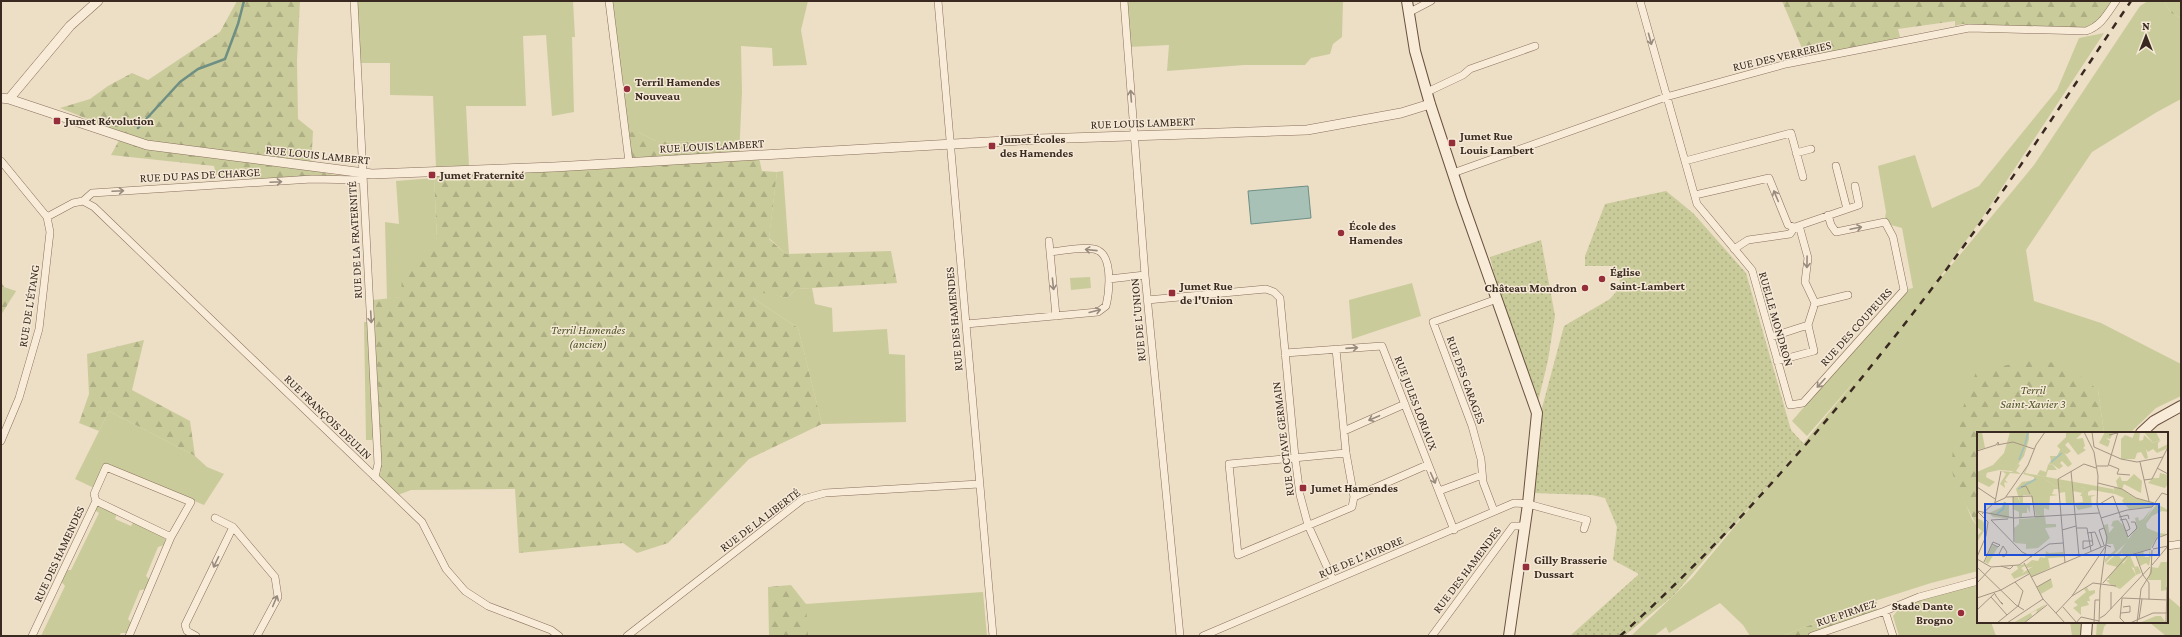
<svg xmlns="http://www.w3.org/2000/svg" width="2182" height="637" viewBox="0 0 2182 637" font-family="'Crimson Pro',serif">
<defs>
<pattern id="forest-firs" width="22" height="20" patternUnits="userSpaceOnUse"><rect width="22" height="20" fill="#cacb9a"/><path d="M5 1l3.5 6h-7zM16 11l3.5 6h-7z" fill="#aeae84"/></pattern>
<pattern id="park-dots" width="8" height="8" patternUnits="userSpaceOnUse"><rect width="8" height="8" fill="#cacb9a"/><path d="M2 2h.1M6 6h.1" fill="none" stroke="#aeae84" stroke-width="1.8" stroke-linecap="round"/></pattern>
</defs>
<rect width="100%" height="100%" fill="#eddec6"/>
<path fill="#cacb9a" d="M357 1H573L575 37H572L574 112 552 116 546 35 523 36 526 106H466L469 166 436 167 433 96 390 95V63H359Z
M605 1H808L801 30 807 65 773 66 772 48 741 46 742 92 739 157 728 160 726 142 656 141 638 132H622Z
M1124 1H1343L1342 37 1333 44 1330 54 1311 58 1305 65H1244L1167 71 1169 45 1128 47Z
M2148 1H2164L2171 13 2181 18V99L2157 112 2092 152 2026 250 2034 301 2101 323 2181 364V396L2156 408 2130 433H2104L2098 390 2025 361 1952 472 1972 519 1978 527V571L1931 583 1859 606 1782 636H1750L1743 625 1720 603 1669 633 1666 627 1654 636H1631L1692 578 1860 375 1807 436 1792 421 1904 290 1913 288 1902 228 1891 225 1888 226 1885 218 1886 212 1878 166 1915 155 1932 208 1979 186 2057 90 2079 38 2104 33 1980 221 1931 290 2034 165 2140 6Z
M783 171 789 254H786L769 238 777 172Z
M434 178 437 241 402 297 387 299 385 222 399 224 396 181Z
M1090 277 1091 288 1071 290 1070 278Z
M1412 283 1421 316 1352 339 1349 300Z
M812 288 815 304 832 308 833 332 887 329 889 354 905 355 906 422 822 424 798 328 753 298V290L787 298 796 289Z
M364 322H374V433L372 440H366Z
M109 411 195 456 207 467 224 474 204 505 105 464 94 488 75 479Z
M97 505 117 513 115 519 131 526 135 519 163 533 165 539 164 545 158 547 146 576 152 582 149 589 140 590 128 619 134 626 131 633H121L119 636H41L65 586 59 579 64 570H71L99 513 93 509Z
M1977 583 1978 622H1991L1996 636H1899L1893 616 1902 605Z
M983 592 987 636H807L805 604Z
M2167 596 2181 608V636H2166L2149 622H2167Z
M2070 622H2083L2080 636H2072Z
M2097 622H2108L2104 627 2102 636H2096Z"/>
<path fill="url(#forest-firs)" d="M237 1H300L297 61 298 119 313 131 311 167 315 171 360 180 259 179 216 175 214 166 111 155 123 133 60 108 90 99 108 86 132 73 148 80 220 32Z
M1782 1H2116L2092 29 2047 30 1962 24 1955 26V21L1898 29 1900 37 1807 60Z
M2164 1H2181V18L2171 13Z
M627 132H638L656 141 726 142 728 160 759 158 762 171 777 172 769 239 786 254 891 251 897 283 796 289 787 298 753 291V298L798 328 822 424 749 459 668 543 637 553 623 543 519 553 515 489 411 490 398 495 378 477 381 472 373 300 401 297 402 274 437 240 434 178 438 175 638 164 630 154Z
M1 281 4 287 16 291 1 315Z
M144 340 132 390 190 421 195 456 109 411 99 431 79 423 89 394 87 354Z
M2025 361 2064 363 2098 390 2104 433H1978V527C1972 518 1953 480 1952 471 1951 436 1964 404 1976 372Z
M791 585 806 604 808 636H769L768 587Z
M1877 602V610L1818 636H1782L1859 606Z"/>
<path fill="url(#park-dots)" d="M1666 191 1693 213 1746 273 1791 430 1804 444 1674 595 1624 636H1570L1639 574 1613 560 1617 527 1605 498 1592 495 1533 493 1542 408 1564 326 1610 299 1621 286 1616 266H1585V256L1605 204Z
M1541 240 1555 316 1548 360 1538 402 1500 297 1490 257Z"/>
<path fill="#a7c1b7" stroke="#6e8f84" d="M1308 186 1311 218 1251 224 1248 191Z"/>
<g fill="none" stroke-linecap="round" stroke-linejoin="round">
<path stroke="#6e8f84" stroke-width="2.5" d="M138 128 180 82 198 69 225 59 238 24 244 1"/>
<defs>
<path id="minor" d="M354 1 378 464 375 477
M609 1 629 162
M938 1 993 636
M1124 1 1145 275 1180 636
M1640 1 1697 204 1752 270 1790 405 1803 403 1904 290 1893 237 1885 222 1836 232 1831 225 1828 215
M1408 13 1431 1
M1427 92 1463 75 1470 69 1535 46
M1796 153 1811 149
M1 161 47 217 50 232 39 329 19 398 1 441
M1685 161 1791 133 1803 177
M1836 166 1847 209
M1453 173 1666 97 1786 64 1969 28 2086 31C2101 26 2107 14 2116 1
M1695 195 1769 178 1788 225 1800 229 1808 258 1805 282 1815 303 1808 325 1771 337
M83 201 94 207 422 522 446 569 465 591 488 606 551 630 559 636
M47 217 73 203 83 201 92 193 312 179 363 180
M1049 241 1056 316
M1734 249 1748 240 1790 234 1795 227 1859 205 1855 186
M1109 279 1145 275
M1147 300 1266 289 1274 292 1280 298 1295 457 1300 495 1308 525 1333 580
M1815 303 1848 295
M966 324 1098 312 1106 306C1109 294 1113 259 1099 251 1090 245 1061 251 1050 252
M1336 349 1346 453 1354 497 1352 507 1238 555 1229 464 1346 453
M1285 353 1382 346 1454 530
M1777 361 1814 351 1808 325
M1344 431 1405 404
M1439 491 1482 475
M1354 497 1427 465
M96 501 94 494 106 467 191 502 171 537 129 636
M1494 511 1483 482 1481 459 1472 426 1433 322 1497 299
M215 518 233 527
M2167 546 2181 544
M1885 611 1893 636
M32 636 96 501 171 537
M196 636 187 631 185 625 233 527 275 577 278 597 257 636
M627 636 803 499 825 493 979 484
M1203 636 1514 503 1528 504 1587 520 1584 529
M1432 636 1513 526H1525
M1812 636 1885 611 1919 597 1978 581"/>
<path id="tertiary" d="M1 98 9 99 147 145 372 174 554 167 1038 139 1307 130 1401 113 1430 104
M9 99 70 26 98 1"/>
<path id="secondary" d="M1407 1 1415 51 1430 104 1462 201 1537 413 1528 504 1509 636
M2141 433 2154 421 2181 406
M2086 636 2087 622"/>
</defs>
<use href="#minor" stroke="#886f5c" stroke-width="8"/>
<use href="#tertiary" stroke="#886f5c" stroke-width="10"/>
<use href="#secondary" stroke="#6a513f" stroke-width="12"/>
<use href="#minor" stroke="#f8ecd9" stroke-width="7"/>
<use href="#tertiary" stroke="#f8ecd9" stroke-width="9"/>
<use href="#secondary" stroke="#f8ecd9" stroke-width="10"/>
<path stroke="#392920" stroke-width="2.5" stroke-dasharray="7 7" stroke-linecap="butt" d="M1620 636C1742 526 1853 394 1952 262 2015 177 2072 88 2131 1"/>
</g>
<defs><path id="oneway-shaft" d="M-6 0H5M1.5-3L5.5 0L1.5 3" fill="none" stroke-width="1.6" stroke-linecap="round" stroke-linejoin="round"/></defs>
<g stroke="#988a7c">
<use href="#oneway-shaft" transform="translate(1650 39) rotate(75)"/>
<use href="#oneway-shaft" transform="translate(1131 96) rotate(-94)"/>
<use href="#oneway-shaft" transform="translate(276 182) rotate(-3)"/>
<use href="#oneway-shaft" transform="translate(118 191) rotate(-3)"/>
<use href="#oneway-shaft" transform="translate(1776 196) rotate(-113)"/>
<use href="#oneway-shaft" transform="translate(1856 228) rotate(-12)"/>
<use href="#oneway-shaft" transform="translate(1091 250) rotate(-174)"/>
<use href="#oneway-shaft" transform="translate(1807 262) rotate(91)"/>
<use href="#oneway-shaft" transform="translate(1053 284) rotate(84)"/>
<use href="#oneway-shaft" transform="translate(1095 311) rotate(-14)"/>
<use href="#oneway-shaft" transform="translate(371 317) rotate(87)"/>
<use href="#oneway-shaft" transform="translate(1352 348) rotate(-4)"/>
<use href="#oneway-shaft" transform="translate(1821 383) rotate(132)"/>
<use href="#oneway-shaft" transform="translate(1374 418) rotate(157)"/>
<use href="#oneway-shaft" transform="translate(1433 478) rotate(66)"/>
<use href="#oneway-shaft" transform="translate(216 562) rotate(116)"/>
<use href="#oneway-shaft" transform="translate(275 601) rotate(-67)"/>
</g>
<g fill="#962e39" stroke="#f5e9d6" stroke-width="1.5">
<circle cx="627" cy="89" r="4"/>
<rect x="53" y="117" width="8" height="8" rx="2"/>
<rect x="1448" y="139" width="8" height="8" rx="2"/>
<rect x="988" y="142" width="8" height="8" rx="2"/>
<rect x="428" y="171" width="8" height="8" rx="2"/>
<circle cx="1341" cy="233" r="4"/>
<circle cx="1602" cy="279" r="4"/>
<circle cx="1585" cy="288" r="4"/>
<rect x="1168" y="289" width="8" height="8" rx="2"/>
<rect x="1299" y="484" width="8" height="8" rx="2"/>
<rect x="1522" y="563" width="8" height="8" rx="2"/>
<circle cx="1961" cy="613" r="4"/>
</g>
<g text-anchor="middle" dominant-baseline="central" stroke-width="3" stroke-linejoin="round" paint-order="stroke">
<g font-size="12" fill="#392920" stroke="#f5e9d6">
<text transform="translate(1782 56) rotate(-13)">RUE DES VERRERIES</text>
<text transform="translate(1143 123) rotate(-2)">RUE LOUIS LAMBERT</text>
<text transform="translate(712 146) rotate(-3)">RUE LOUIS LAMBERT</text>
<text transform="translate(318 155) rotate(6)">RUE LOUIS LAMBERT</text>
<text transform="translate(200 175) rotate(-3)">RUE DU PAS DE CHARGE</text>
<text transform="translate(355 240) rotate(-93)">RUE DE LA FRATERNITÉ</text>
<text transform="translate(29 306) rotate(-81)">RUE DE L'ÉTANG</text>
<text transform="translate(954 319) rotate(-95)">RUE DES HAMENDES</text>
<text transform="translate(1776 319) rotate(74)">RUELLE MONDRON</text>
<text transform="translate(1138 320) rotate(-95)">RUE DE L'UNION</text>
<text transform="translate(1856 327) rotate(-48)">RUE DES COUPEURS</text>
<text transform="translate(1466 380) rotate(70)">RUE DES GARAGES</text>
<text transform="translate(1416 403) rotate(69)">RUE JULES LORIAUX</text>
<text transform="translate(328 417) rotate(44)">RUE FRANÇOIS DEULIN</text>
<text transform="translate(1283 439) rotate(-97)">RUE OCTAVE GERMAIN</text>
<text transform="translate(760 520) rotate(-37)">RUE DE LA LIBERTÉ</text>
<text transform="translate(59 554) rotate(-65)">RUE DES HAMENDES</text>
<text transform="translate(1361 557) rotate(-23)">RUE DE L'AURORE</text>
<text transform="translate(1467 570) rotate(-53)">RUE DES HAMENDES</text>
<text transform="translate(1846 613) rotate(-19)">RUE PIRMEZ</text>
</g>
<g font-size="12" font-weight="bold" fill="#392920" stroke="#f5e9d6" text-anchor="start">
<text x="635" y="82">Terril Hamendes<tspan x="635" dy="14">Nouveau</tspan></text>
<text x="65" y="121">Jumet Révolution</text>
<text x="1460" y="136">Jumet Rue<tspan x="1460" dy="14">Louis Lambert</tspan></text>
<text x="1000" y="139">Jumet Écoles<tspan x="1000" dy="14">des Hamendes</tspan></text>
<text x="440" y="175">Jumet Fraternité</text>
<text x="1349" y="226">École des<tspan x="1349" dy="14">Hamendes</tspan></text>
<text x="1610" y="272">Église<tspan x="1610" dy="14">Saint-Lambert</tspan></text>
<text x="1180" y="286">Jumet Rue<tspan x="1180" dy="14">de l'Union</tspan></text>
<text x="1577" y="288" text-anchor="end">Château Mondron</text>
<text x="1311" y="488">Jumet Hamendes</text>
<text x="1534" y="560">Gilly Brasserie<tspan x="1534" dy="14">Dussart</tspan></text>
<text x="1953" y="606" text-anchor="end">Stade Dante<tspan x="1953" dy="14">Brogno</tspan></text>
</g>
<g font-size="12" font-style="italic" fill="#4e5527" stroke="#f5e9d6">
<text x="588" y="330">Terril Hamendes<tspan x="588" dy="14">(ancien)</tspan></text>
<text x="2033" y="390">Terril<tspan x="2033" dy="14">Saint-Xavier 3</tspan></text>
</g>
</g>
<g transform="translate(1977 432)">
<rect width="191" height="191" fill="#eddec6"/>
<path d="M89 0H106L99 7 106 6 108 14 106 16 109 18 101 23 91 10 88 13 94 19 90 22 87 21 80 14 89 5ZM128 0H137L133 7 129 6 133 9 131 15 122 11ZM167 0H179L183 8 176 11ZM148 3 176 14 180 21 176 17 171 20 169 17 171 26 168 27 164 20 160 21 158 27H144V7ZM41 32 43 33 39 39 44 42 33 41 28 48 31 51 27 50 28 56 23 52 29 42 25 39 35 40ZM75 32 80 38H71L69 45 60 43 63 38 69 40 71 33ZM10 40 9 45 18 50 12 55 0 49V43ZM64 47 70 48 78 55 95 53 108 56 105 61 96 59 97 71 106 70 105 64 119 63 114 65 115 75 101 78 97 71 89 72 88 60 82 61 81 57H77L75 62 81 63 73 64 72 78 67 76V85L59 83 54 63H46V71H53V81L50 75V81H45V86H42V80L36 77V65L40 64 43 70 39 57 45 50ZM180 72 191 78V80L185 79 175 84 169 92 170 96 182 101 191 102 180 105 173 117 148 124 145 121 127 133 143 119 160 95 158 86 161 85 162 89 166 87 176 75 167 89ZM15 113 21 115 11 132 8 130ZM172 118 174 123 172 134 169 131 163 134 159 122 166 119 168 125H172ZM86 120 87 125 72 126V121ZM153 123 158 135 161 134 164 141 159 143 157 136 146 132ZM191 125V155L190 158 184 159V148H171L174 135 181 136 184 130H190ZM110 155 112 159 118 158V161L112 165 113 169H110L112 173 104 175V183L96 176 101 173 97 170 109 160 107 157ZM69 172 59 182 60 178 54 181 55 184 47 191H36Z" fill="#cacb9a"/>
<path d="M33 0H52V7L47 24 36 39 22 38 0 43V40L16 33 27 21ZM158 0H163L162 9 166 8 167 3 176 11 184 8 181 11V17L191 12V16L180 21 176 15 172 16 170 12 155 7ZM84 16 95 32 91 35 85 29 83 31 86 34 82 37 75 32 71 33 74 29 73 24H80ZM55 25 48 41 136 57V60L137 55 141 56 139 49 143 44 145 49H150L157 42 165 49 164 61 147 52 145 57 158 66 177 71 175 75 152 77 145 69 147 66 138 62 115 58 111 60V64H103L108 56 94 54 78 55 70 48 57 49V45L46 42ZM183 41 191 43V52L188 56 171 51 176 46H182ZM27 70 32 72V86L36 87 16 85 12 81 25 75ZM59 83 68 85 69 92H79V95L68 96 73 106 61 116 49 117V112L38 111 37 96 42 92V87L58 86ZM0 86 6 89 9 96 0 110V104L5 99 0 95ZM162 108a7 7 0 1 1 14 0a7 7 0 1 1-14 0ZM69 119 72 121V126L60 134 50 136 49 133 55 128 61 129 63 125 68 126ZM158 120 145 131 154 134 159 143 143 157 134 153 129 148H133L131 146 140 135 129 132 141 122 144 127ZM179 184H184L189 191H162Z" fill="#cacb9a"/>
<path d="M0 0H5L8 16 0 18ZM141 88 147 94 152 108 128 131V127L138 118 136 112H130L127 93 131 92 132 101 137 95 134 94 136 89ZM69 126H71L73 136 54 145 52 141 37 147 34 142 41 137 40 134 47 132 48 134 44 136 47 139 44 142ZM74 147 76 155 64 162 60 155Z" fill="#cacb9a"/>
<path fill="none" stroke="#a7c1b7" stroke-width="2" d="M48 13 51 0M42 28 47 15M74 30 85 21M41 57 59 47M20 82 26 77 28 70"/>
<path fill="none" stroke="#a59684" stroke-width="1" d="M107 0 117 20 121 44 120 73 130 105 123 158 122 191M115 0 117 15M132 3 144 0M20 13 36 10 57 17M117 15 144 27 160 30 186 25M0 19 19 13 21 10 22 13M163 30 172 69M132 33 142 37 140 42 153 43M120 34H131L141 0M180 36 191 42M94 39 102 124M167 48 175 47 191 15M121 51 145 57 159 66 177 71M0 55 18 67M44 55 49 54 53 62M36 64 37 110M29 65 55 64 58 85M18 70 24 39M121 73 136 64 151 105 160 96 158 90H154M0 79 37 86 122 81M1 80 11 90M5 82 17 71 28 66 51 33 59 13 68 0M142 85 151 83 152 87M124 86 150 78 175 75 185 61 191 63M14 88 45 120 55 125M14 88 31 87M143 88 149 87 151 91 153 97 149 99M99 96H110L114 119M127 96 122 98 127 113M85 98 99 94M114 100 116 113 106 117V109H115M110 101 118 100 124 115M15 112 16 110 23 113 21 115M26 114 30 120 27 125 22 122ZM175 116 180 106 191 102M176 117 191 114M158 121 166 143 172 151V167M0 125 9 104 11 90M0 127 14 135 42 133 72 112 86 111M7 130 15 112 21 115M47 131 66 167 88 191M88 131 81 47 107 32 119 36M175 133 191 114M24 134 33 137 36 134M0 135 39 173 47 178M54 145 129 113 134 115M38 150 46 159 41 175M0 151 14 136M126 151 150 124 174 117M60 155 74 147M18 162 19 164 25 172H26L24 170M95 164 128 115M14 165 30 183M0 166 24 158 52 142M145 166 191 168M145 166 143 186 148 191M86 175 99 190M134 177V160M0 178 18 161M79 181 95 164 116 151 139 154M144 181 153 180V174L146 175M123 186 128 183 173 135M162 187 165 167M20 191 41 174M30 191 66 167M47 191 70 173M99 191 104 185 122 189M117 191 118 168H122M153 191 176 181H191M160 191 164 157 174 141 175 118M189 191 190 155"/>
<path fill="#1d4ed8" fill-opacity="0.15" stroke="#1d4ed8" stroke-width="2" d="M8 72H182V123H8Z"/>
<rect width="191" height="191" fill="none" stroke="#392920" stroke-width="2"/>
</g>
<rect width="2182" height="637" fill="none" stroke="#392920" stroke-width="4"/>
<g transform="translate(2146 36)" stroke="#f5e9d6" stroke-width="3" paint-order="stroke">
<path d="M0-3L7 15L0 10L-7 15Z" fill="#392920"/>
<text y="-6" font-size="11" font-weight="bold" text-anchor="middle" fill="#392920">N</text>
</g>
</svg>
